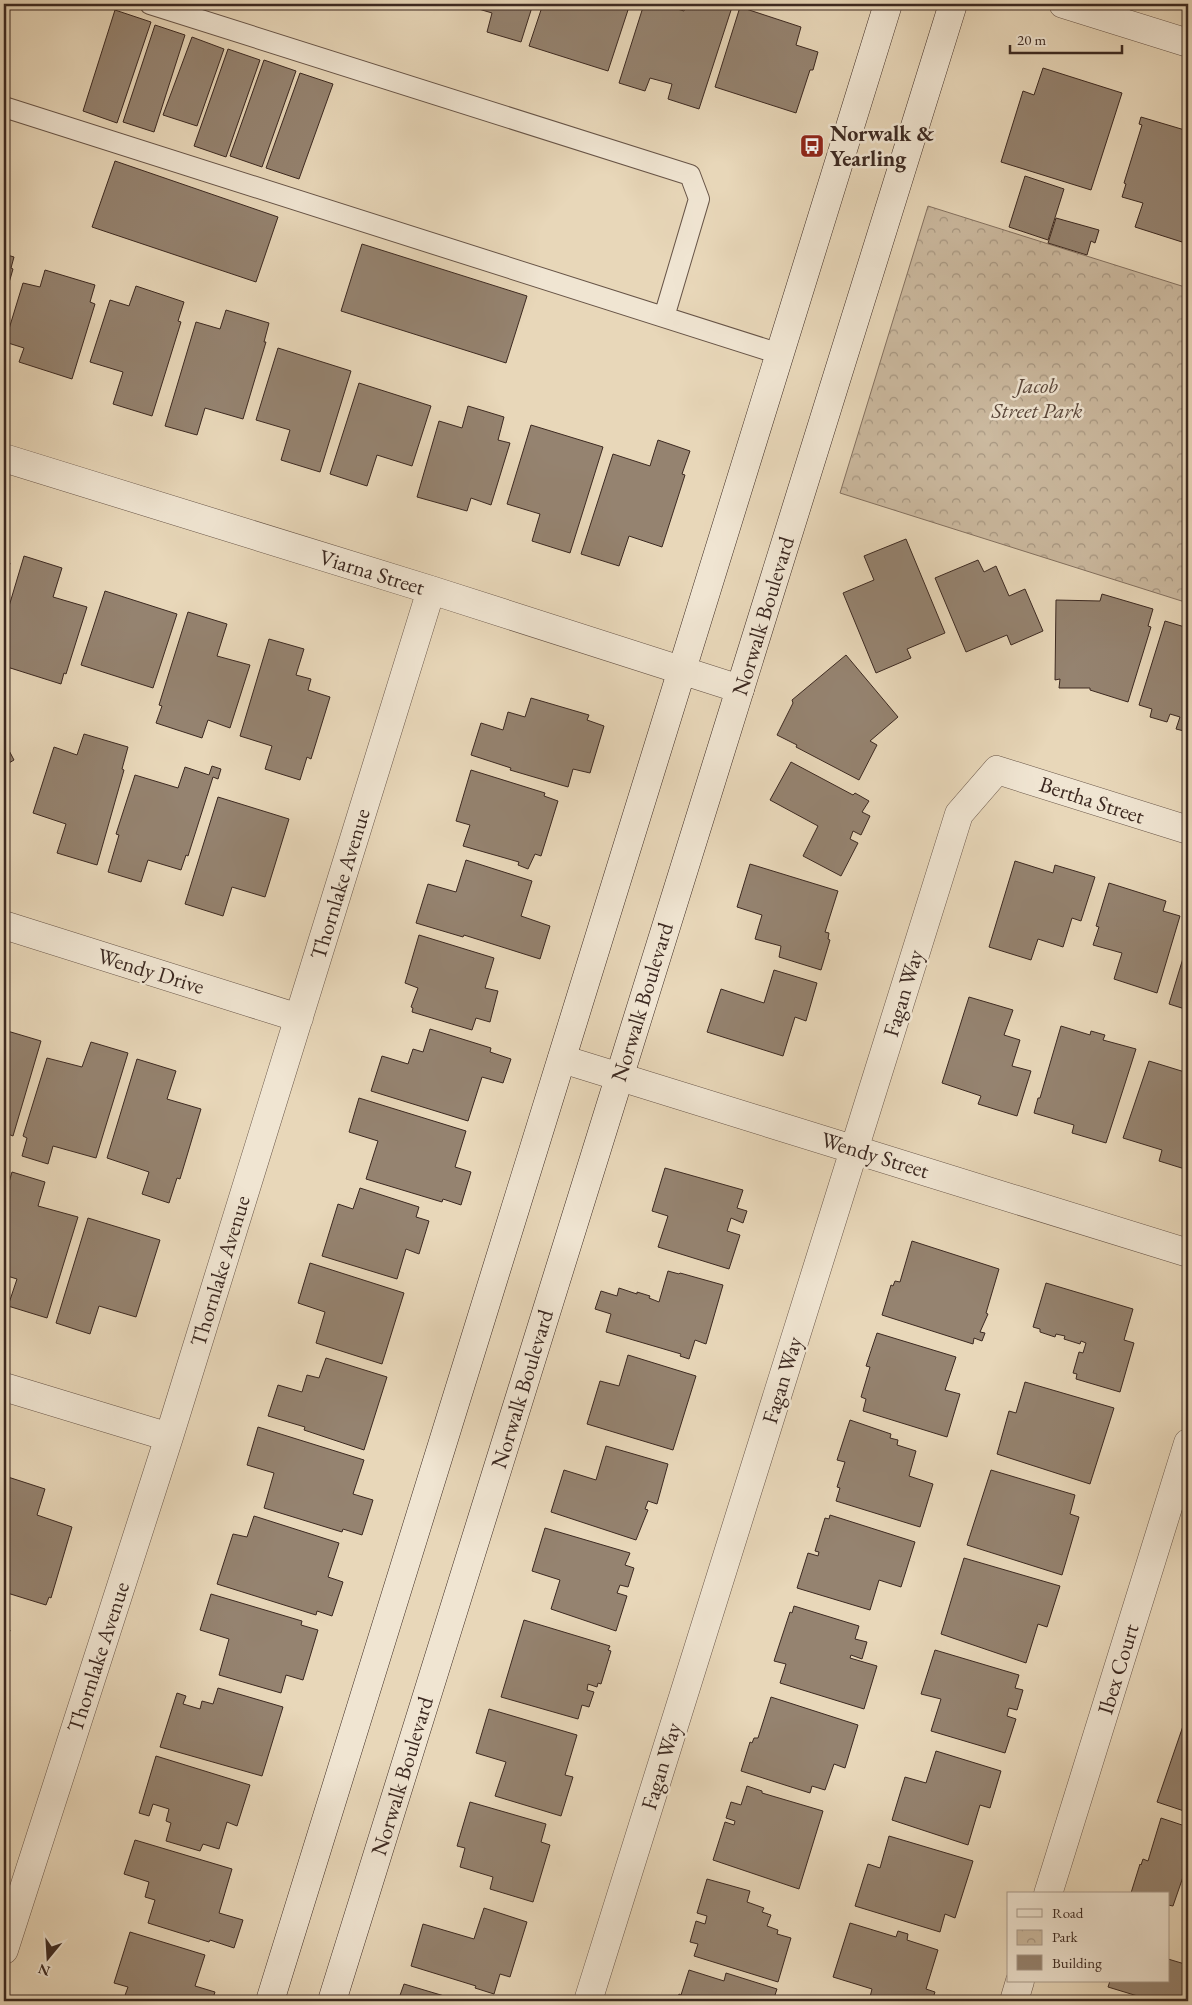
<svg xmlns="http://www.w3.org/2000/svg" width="1192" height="2005" viewBox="0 0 1192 2005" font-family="'EB Garamond',serif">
<defs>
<pattern id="park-crowns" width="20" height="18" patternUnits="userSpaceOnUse" patternTransform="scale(1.25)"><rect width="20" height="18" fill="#cbb99f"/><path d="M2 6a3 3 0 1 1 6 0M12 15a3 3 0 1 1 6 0" fill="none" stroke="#a69681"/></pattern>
</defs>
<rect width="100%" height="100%" fill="#e8d7b9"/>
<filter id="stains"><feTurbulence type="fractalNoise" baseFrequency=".004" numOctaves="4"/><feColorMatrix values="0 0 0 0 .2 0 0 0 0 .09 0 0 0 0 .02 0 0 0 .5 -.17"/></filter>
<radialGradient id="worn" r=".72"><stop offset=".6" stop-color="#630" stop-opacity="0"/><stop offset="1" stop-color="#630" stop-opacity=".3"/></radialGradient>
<path fill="url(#park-crowns)" stroke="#847160" d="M928 206 1188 288V603L840 493Z"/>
<path fill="#958370" stroke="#3c2921" d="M462 4H533L521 42 487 32 492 13Z
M543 4H611L628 10 608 71 529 46Z
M644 4H660L684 11 686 4H733L699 109 668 99 672 84 650 78 645 91 619 83Z
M740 7 801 27 796 45 818 52 813 70H810L796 113 715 87Z
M115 10 151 22 117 123 83 111Z
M155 25 185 35 154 132 123 122Z
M192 37 224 49 197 126 163 115Z
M228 49 260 60 226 157 194 146Z
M264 60 296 71 262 167 230 156Z
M1043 68 1122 93 1091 190 1001 162 1023 91 1034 95Z
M300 73 333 84 299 179 266 168Z
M1141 117 1188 131V223L1182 242 1135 227 1143 203 1122 197 1126 184 1124 183 1142 125 1139 124Z
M115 161 278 217 256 282 92 227Z
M1025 176 1064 189 1048 240 1009 227Z
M1056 218 1099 230 1095 243 1091 241 1087 255 1048 243Z
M362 244 527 296 506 363 341 311Z
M4 254 14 257 11 268 13 269 4 300Z
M45 270 95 285 90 302 95 304 72 379 19 362 24 348 5 342 23 283 40 287Z
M136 286 184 302 178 321 181 322 152 416 113 404 123 372 90 362 110 300 129 306Z
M226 310 269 323 264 342H266L243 419 205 408 197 435 165 426 196 322 220 329Z
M278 348 351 371 320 472 281 460 290 430 256 420Z
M359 383 431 406 412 466 377 455 367 486 330 474Z
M468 406 504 417 498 440 510 443 491 505 471 498 467 511 417 497 439 421 462 428Z
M531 425 603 447 570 553 532 541 540 514 507 504Z
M658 440 690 451 682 474 685 475 662 547 629 536 619 566 581 554 613 454 650 466Z
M906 539 945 633 907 649 911 658 876 673 843 593 874 580 864 556Z
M24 556 62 568 53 597 87 607 66 674 64 673 61 684 4 666V623Z
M978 560 984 572 996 566 1009 596 1025 589 1043 631 1011 645 1007 635 966 652 935 578Z
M4 561 10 563 4 585Z
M105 591 177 614 153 688 81 665Z
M1102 594 1153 609 1148 626 1151 627 1128 702 1090 690V688H1059L1060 679 1055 680 1056 600 1100 601Z
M188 612 227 624 217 656 250 665 230 728 208 720 202 738 156 723 162 706 159 705Z
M1165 621 1188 628V732L1176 729 1180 717 1170 714 1167 722 1150 717 1152 709 1139 705Z
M269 639 304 649 296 675 311 679 308 690 330 697 311 759 307 757 300 780 265 769 272 746 240 736Z
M846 655 898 717 870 741 877 745 859 780 796 747 797 745 777 735 793 703 792 700Z
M531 698 589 715 587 720 604 726 590 773 573 769 568 787 510 770 511 768 471 755 481 723 503 730 508 712 525 717Z
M84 734 128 747 122 769 124 770 97 865 57 853 66 824 33 813 54 747 77 755Z
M4 741 14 760 4 766Z
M791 762 853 795 855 793 869 801 862 812 870 816 861 835 853 831 850 839 858 843 841 876 803 856 818 826 770 800Z
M212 766 221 769 218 779 213 777 188 856 186 855 181 870 148 860 141 882 108 872 119 835 116 834 135 775 178 788 185 767 209 775Z
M471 770 545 793 544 796 558 801 541 856 535 854 528 869 518 865 519 862 463 846 470 825 456 821Z
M218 797 289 819 265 897 232 887 223 916 185 904Z
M466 860 532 881 521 916 550 926 540 959 464 935 463 937 416 923 428 884 456 892Z
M1015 861 1053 873 1055 865 1095 877 1081 921 1072 918 1063 947 1038 939 1031 960 989 947Z
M750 864 838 891 825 932 829 933 828 939 830 940 821 970 779 957 781 946 755 939 762 915 737 907Z
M1109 883 1166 901 1163 911 1180 916 1157 993 1114 979 1122 953 1093 945 1099 927 1096 926Z
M419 935 494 958 485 988 498 991 490 1022 476 1018 472 1030 412 1012 413 1008 411 1007 418 988 405 983Z
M1188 942V1010L1169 1004Z
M774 970 817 983 806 1021 795 1017 783 1056 707 1032 721 989 764 1003Z
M969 997 1013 1010 1004 1035 1020 1040 1012 1066 1031 1071 1017 1116 978 1104 981 1096 942 1083Z
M1061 1026 1090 1035 1091 1031 1105 1035 1103 1040 1136 1049 1106 1143 1072 1133 1074 1125 1034 1113 1038 1098H1040Z
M430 1029 491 1048 490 1052 511 1059 503 1083 482 1077 468 1121 371 1091 382 1056 408 1064 413 1049 423 1052Z
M4 1030 41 1041 13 1136 8 1134 5 1146Z
M91 1042 128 1053 96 1158 53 1146 48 1164 22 1156 27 1138 23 1136 47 1058 82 1067Z
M137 1059 176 1071 167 1099 201 1109 180 1179 177 1178 169 1203 142 1194 149 1172 107 1158Z
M1149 1061 1188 1073V1170L1159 1161 1162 1150 1123 1138Z
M359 1098 466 1131 455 1167 471 1172 461 1205 443 1199 442 1202 366 1179 378 1141 349 1132Z
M665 1168 743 1190 737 1208 747 1211 743 1223 731 1218 727 1231 740 1235 729 1269 658 1247 668 1216 652 1211Z
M12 1172 45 1182 38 1206 78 1217 47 1318 8 1306 17 1279 4 1275V1199Z
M360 1188 419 1207 416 1217 429 1221 419 1254 406 1249 397 1279 322 1256 338 1204 353 1209Z
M88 1218 160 1240 136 1317 99 1306 90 1334 56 1323Z
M912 1241 999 1269 986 1313 988 1314 980 1332 985 1333 982 1341 974 1338 973 1344 882 1315 891 1285 893 1286 895 1281 900 1282Z
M310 1263 404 1293 382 1364 316 1343 325 1312 298 1303Z
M668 1271 679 1274 680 1273 723 1285 706 1344 695 1340 689 1359 680 1356 681 1354 606 1332 611 1314 595 1309 601 1291 617 1296 619 1288 637 1294V1292L650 1296 649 1298 659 1302Z
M1046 1283 1133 1309 1124 1340 1134 1343 1120 1392 1076 1379 1077 1374 1073 1373 1079 1352 1083 1353 1086 1343 1081 1341 1080 1344 1064 1339 1065 1336 1056 1334 1055 1337 1040 1332V1329L1033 1327Z
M877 1333 956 1357 945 1390 960 1394 947 1437 863 1411 866 1399 861 1397 870 1367 866 1366Z
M628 1355 696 1376 673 1450 587 1424 600 1381 619 1386Z
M326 1358 387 1377 364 1450 304 1430 305 1427 268 1416 278 1385 302 1392 307 1375 319 1378Z
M1025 1382 1114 1408 1090 1484 997 1454 1009 1411 1016 1413Z
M850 1420 891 1434 890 1438 898 1440 897 1445 916 1451 909 1476 933 1484 920 1527 836 1501 840 1488 837 1487 845 1462 837 1460Z
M258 1427 364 1460 353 1494 373 1500 362 1535 343 1529 342 1532 264 1508 274 1473 247 1465Z
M606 1446 668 1464 657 1504 648 1501 645 1509 648 1510 636 1540 551 1512 564 1470 596 1480Z
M991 1470 1075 1495 1070 1514 1079 1517 1062 1575 967 1545Z
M8 1477 45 1489 37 1515 72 1527 51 1598 49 1597 46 1605 4 1592V1491Z
M830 1515 915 1542 901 1587 879 1580 870 1610 797 1588 808 1553 818 1556 819 1552 815 1551 825 1518 829 1519Z
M254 1516 339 1543 328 1577 343 1582 332 1616 317 1611 316 1615 217 1584 233 1534 247 1537Z
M545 1528 630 1553 625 1565 634 1568 628 1587 620 1585 617 1593 627 1596 616 1631 551 1609 560 1580 532 1571Z
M964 1558 1060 1586 1047 1627 1038 1624 1026 1663 941 1634Z
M211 1594 302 1621 301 1625 318 1630 303 1680 286 1675 281 1693 219 1675 229 1639 200 1630Z
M794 1606 859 1626 855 1639 867 1642 862 1659 851 1655 850 1658 877 1666 864 1709 780 1683 786 1664 774 1661 790 1612 792 1613Z
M524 1620 610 1646 608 1650 611 1651 601 1684 598 1683 597 1687 588 1684 587 1690 594 1692 589 1707 582 1705 578 1719 501 1697Z
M4 1628 10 1630 4 1651Z
M935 1650 1019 1675 1015 1688 1023 1690 1017 1710 1009 1708 1007 1716 1016 1719 1005 1753 931 1731 941 1699 921 1694Z
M218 1688 283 1707 262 1776 160 1747 177 1693 186 1696 183 1704 200 1709 202 1701 213 1704Z
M771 1697 858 1725 845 1768 834 1764 825 1790 812 1786 810 1793 741 1771 750 1742 752 1743 754 1738H758Z
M489 1709 577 1735 565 1775 573 1777 561 1816 495 1796 506 1762 476 1753Z
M1183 1726 1188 1728V1810L1184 1809V1811L1157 1802Z
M936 1751 1001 1771 990 1808 980 1805 968 1845 892 1820 905 1777 926 1783Z
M156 1756 250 1785 237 1826 227 1822 219 1849 203 1844 200 1851 166 1841 171 1823 166 1821 169 1809 153 1804 149 1816 139 1813Z
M747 1786 762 1791V1793L823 1811 799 1889 713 1860 725 1822 734 1825 735 1821 726 1818 731 1802 741 1805Z
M470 1802 546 1824 541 1842 550 1845 533 1902 490 1889 493 1877 460 1867 465 1848 457 1846Z
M1161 1818 1188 1827V1875L1184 1874 1173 1906 1168 1905V1894L1131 1893 1140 1864 1141 1865 1143 1859 1148 1861Z
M889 1836 973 1861 955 1918 945 1914 940 1932 855 1906 868 1864 880 1868Z
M135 1840 232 1869 219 1913 243 1920 234 1948 210 1940 209 1942 148 1923 155 1900 145 1897 149 1882 124 1874Z
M707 1879 750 1891 747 1902 764 1908 762 1912 771 1915 767 1926 778 1930 777 1934 791 1938 778 1982 694 1956 698 1944 690 1942 696 1921 705 1924 707 1916 697 1913Z
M484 1908 527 1922 510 1977 500 1974 494 1994 475 1988 476 1986 411 1966 423 1924 474 1939Z
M850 1923 896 1937 898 1931 908 1934 907 1940 938 1950 926 1989 935 1992 932 2001H869L872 1989 833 1977Z
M130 1932 205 1955 195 1986 215 1992 212 2001H123L128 1987 114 1983Z
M1168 1959 1188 1965V2001H1154L1108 1987 1110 1981H1168Z
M689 1970 724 1981 726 1973 777 1989 773 2001H677L679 1994 681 1995Z
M404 1984 461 2001 462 1999 468 2001H398Z"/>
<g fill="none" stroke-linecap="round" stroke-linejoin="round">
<defs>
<path id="service" d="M150 4 690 175 699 199 664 317
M4 107 780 354"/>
<path id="minor" d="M1063 4 1188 43
M4 458 431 590 740 689
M4 925 299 1018
M562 1059 1188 1253
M4 1387 169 1437
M1048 1894 1188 1443
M4 1950 169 1437 431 590
M588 2001 959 814 997 770 1188 830
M1014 2001 1020 1981"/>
<path id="secondary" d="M270 2001 888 4
M332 2001 953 4"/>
</defs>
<use href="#service" stroke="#675447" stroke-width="22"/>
<use href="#minor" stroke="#675447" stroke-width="29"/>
<use href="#secondary" stroke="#3c2921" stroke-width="29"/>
<use href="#service" stroke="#f0e5d2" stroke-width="20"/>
<use href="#minor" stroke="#f0e5d2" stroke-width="28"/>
<use href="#secondary" stroke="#f0e5d2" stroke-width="28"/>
</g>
<defs>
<symbol id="bus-square" viewBox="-11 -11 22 22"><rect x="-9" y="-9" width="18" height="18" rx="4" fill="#8f2418" stroke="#f0e5d2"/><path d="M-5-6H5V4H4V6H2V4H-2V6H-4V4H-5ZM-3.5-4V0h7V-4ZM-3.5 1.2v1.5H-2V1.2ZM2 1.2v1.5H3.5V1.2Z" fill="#fff"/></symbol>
</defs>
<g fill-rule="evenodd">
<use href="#bus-square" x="798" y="132" width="28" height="28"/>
</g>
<g text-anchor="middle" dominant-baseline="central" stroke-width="5" stroke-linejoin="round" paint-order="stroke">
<g font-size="22" font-weight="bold" fill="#3c2921" stroke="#f0e5d2" text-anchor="start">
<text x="830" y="133">Norwalk &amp;<tspan x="830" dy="25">Yearling</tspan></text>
</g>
<g font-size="22" font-style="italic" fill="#59463a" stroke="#f0e5d2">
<text x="1037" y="385">Jacob<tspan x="1037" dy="25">Street Park</tspan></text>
</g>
<g font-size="22" fill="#3c2921" stroke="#f0e5d2">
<text transform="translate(372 572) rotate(17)">Viarna Street</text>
<text transform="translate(763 616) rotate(-73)">Norwalk Boulevard</text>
<text transform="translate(1092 800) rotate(18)">Bertha Street</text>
<text transform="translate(340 884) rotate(-73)">Thornlake Avenue</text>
<text transform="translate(151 971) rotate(17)">Wendy Drive</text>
<text transform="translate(903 993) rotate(-73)">Fagan Way</text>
<text transform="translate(642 1002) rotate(-73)">Norwalk Boulevard</text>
<text transform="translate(875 1155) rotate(17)">Wendy Street</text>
<text transform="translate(220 1271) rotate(-73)">Thornlake Avenue</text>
<text transform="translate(782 1380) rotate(-73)">Fagan Way</text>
<text transform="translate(522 1389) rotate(-73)">Norwalk Boulevard</text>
<text transform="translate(98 1657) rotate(-72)">Thornlake Avenue</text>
<text transform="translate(1118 1669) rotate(-73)">Ibex Court</text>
<text transform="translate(661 1766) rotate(-73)">Fagan Way</text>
<text transform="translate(402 1776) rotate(-73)">Norwalk Boulevard</text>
</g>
</g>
<rect width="1192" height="2005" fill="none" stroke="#e8d7b9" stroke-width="20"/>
<rect x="5" y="5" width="1182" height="1995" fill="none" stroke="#3c2921" stroke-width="2.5"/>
<rect x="10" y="10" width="1172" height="1985" fill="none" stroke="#3c2921"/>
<rect x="1007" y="1892" width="162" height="90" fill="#f0e5d2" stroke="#a89a8b"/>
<rect x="1017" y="1909" width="25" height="8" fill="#f0e5d2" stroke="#a89a8b"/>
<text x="1052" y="1918" font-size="15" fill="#3c2921">Road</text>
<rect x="1017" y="1930" width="25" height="15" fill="url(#park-crowns)" stroke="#a89a8b"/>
<text x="1052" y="1942" font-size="15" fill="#3c2921">Park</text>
<rect x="1017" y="1955" width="25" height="15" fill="#958370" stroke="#a89a8b"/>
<text x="1052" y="1968" font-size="15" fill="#3c2921">Building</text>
<g transform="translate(48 1958) rotate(198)" stroke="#f0e5d2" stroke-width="4" paint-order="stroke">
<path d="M0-4L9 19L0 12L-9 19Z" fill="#3c2921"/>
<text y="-8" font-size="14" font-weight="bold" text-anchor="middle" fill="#3c2921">N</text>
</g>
<path d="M1010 45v8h112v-8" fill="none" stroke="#3c2921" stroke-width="2.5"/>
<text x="1017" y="45" font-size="15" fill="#3c2921" stroke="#f0e5d2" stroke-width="4" paint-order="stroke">20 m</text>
<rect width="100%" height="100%" filter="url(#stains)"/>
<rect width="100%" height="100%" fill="url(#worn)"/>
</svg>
